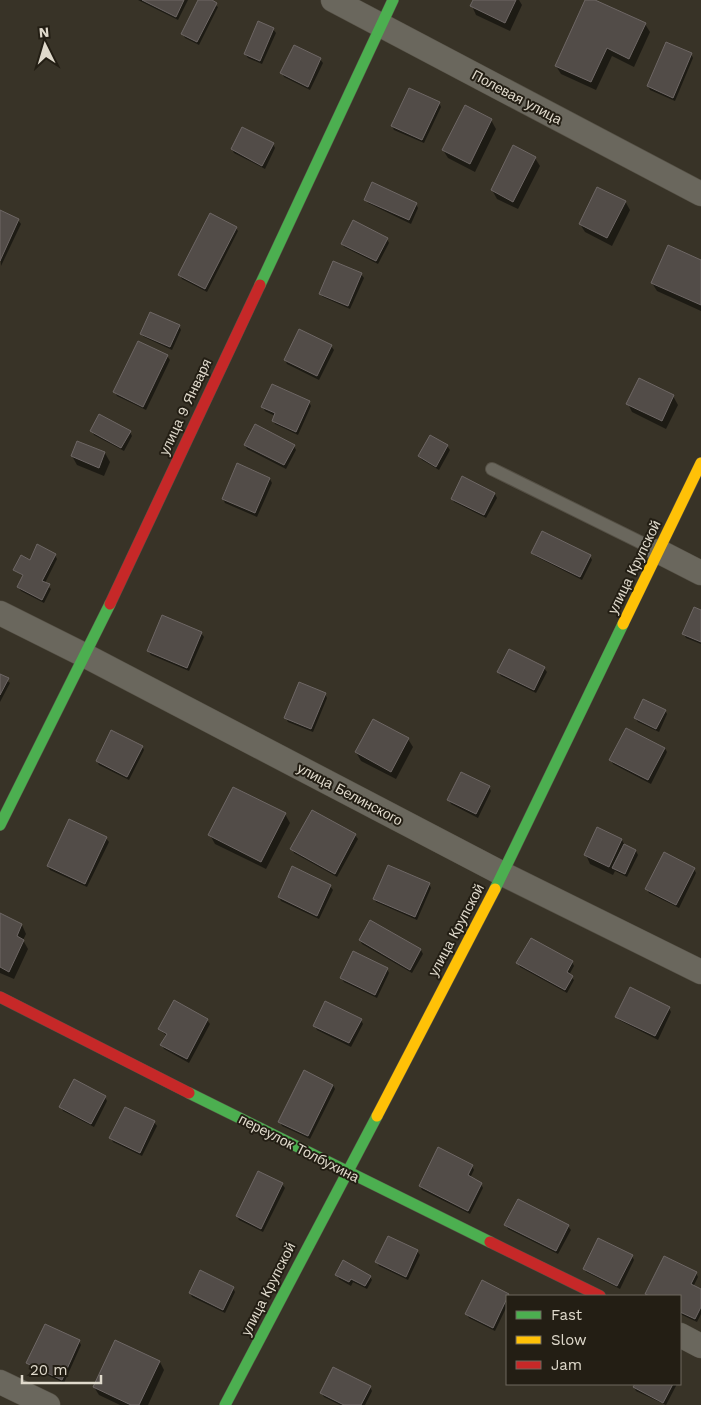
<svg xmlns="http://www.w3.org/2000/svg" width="701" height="1405" viewBox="0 0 701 1405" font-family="'Work Sans',sans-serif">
<rect width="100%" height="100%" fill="#383327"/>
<path fill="#0007" d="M138 0H188L178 20Z
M200 0H209L218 7 199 45 185 38 183 34Z
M475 0H519L522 5 510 31 476 15 472 6Z
M587 0H592L645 24 650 32 634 67 612 56 596 90 561 74 556 66Z
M273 29 276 33 262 64 248 58 245 54Z
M295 47 320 59 323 63 310 90 284 77 282 73Z
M691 54 693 58 675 101 650 90 648 86Z
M439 103 441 107 424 143 394 130 392 126Z
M465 107 491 120 496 129 475 172 448 158 443 150Z
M273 144 275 148 265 169 234 153 232 149Z
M535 158 540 166 518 209 497 199 492 190Z
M366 199 416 204 418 208 411 224 368 203Z
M625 201 630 210 612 246 585 232 580 224Z
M0 211 18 220 21 224 1 266Z
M236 228 238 231 207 292 182 279 180 275Z
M387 239 389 243 378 264 344 247 342 244Z
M701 262V311L657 291 652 283Z
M361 274 364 278 350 309 323 297 320 294Z
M179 326 181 330 172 350 144 337 141 334Z
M139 343 167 356 170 360 146 410 117 396 115 392Z
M331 346 334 350 319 380 287 364 285 360Z
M673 396 678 405 666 429 632 412 628 404Z
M309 402 311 406 298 435 275 424 273 421 275 416 265 411 263 407Z
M92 431 130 432 132 436 124 451 94 435Z
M78 442 105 453 110 462 104 476 77 465 72 456Z
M245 445 294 446 296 450 286 469 247 449Z
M447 446 450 450 439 470 422 460 419 456Z
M238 465 270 479 272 483 257 517 225 503 223 499Z
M495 494 497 498 486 518 454 502 452 499Z
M532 552 590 556 592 560 582 580 535 556Z
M55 555 57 559 45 583 51 589 44 603 21 591 18 587 24 577 15 570 30 561Z
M701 612V644L686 638 684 634Z
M201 633 204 637 189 671 151 655 148 651Z
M544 668 547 672 536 693 501 676 498 672Z
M0 675 10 683 0 702Z
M325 694 327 698 313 732 288 722 286 718Z
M665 710 667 714 659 732 638 722 635 718Z
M408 739 413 747 396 779 361 761 356 752Z
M142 746 144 750 129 780 99 765 97 761Z
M665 748 667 752 651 784 613 764 611 760Z
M489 787 491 791 478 818 451 804 449 800Z
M313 812 355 835 358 839 337 877 294 853 292 849Z
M285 814 290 823 266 869 215 844 210 835Z
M70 821 106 838 109 842 87 887 50 870 48 866Z
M622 840 625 846 636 851 638 855 627 877 615 871 613 875 590 864 586 855Z
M293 868 330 886 333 890 319 919 281 901 279 897Z
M694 869 696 873 679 908 649 893 647 889Z
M429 884 431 888 417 920 376 902 374 899Z
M0 915 22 925 26 934 23 940 28 949 14 979 0 973Z
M371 921 421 950 423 954 412 973 362 944 360 940Z
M572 962 574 966 569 975 574 980 567 993 520 967 518 963Z
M387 969 389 973 377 998 344 982 341 978Z
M174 1002 207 1020 210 1024 189 1063 164 1049 162 1045 167 1036 159 1029Z
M669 1008 671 1012 658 1040 619 1020 617 1016Z
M361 1020 363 1024 351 1047 317 1030 315 1026Z
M333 1085 335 1089 310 1139 282 1126 280 1122Z
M105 1097 107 1101 94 1127 63 1111 61 1107Z
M125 1108 154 1122 157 1126 142 1156 113 1142 111 1138Z
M472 1166 474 1170 470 1178 481 1184 483 1188 470 1214 422 1190 420 1186Z
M259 1173 282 1184 285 1188 263 1232 239 1220 237 1216Z
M506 1225 568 1226 571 1230 558 1254 508 1229Z
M417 1251 420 1255 408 1280 379 1266 377 1262Z
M632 1256 634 1260 620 1289 586 1272 584 1269Z
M696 1273 698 1277 693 1287 701 1290V1314L697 1322 680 1314V1296H648L646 1294Z
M337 1275 370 1277 372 1280 367 1289 353 1282 351 1286 339 1279Z
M483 1282 509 1296H507V1306L495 1331 469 1318 467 1314Z
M233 1288 235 1292 225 1313 192 1297 190 1293Z
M79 1341 81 1345 64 1383 30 1367 28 1363Z
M160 1362 164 1370 148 1405H120L99 1395 94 1387Z
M636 1384H677L666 1405 636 1391 634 1387Z
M370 1387 372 1391 365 1405H340L324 1397 321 1393Z"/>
<path fill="#524c48" stroke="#6e6765" d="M142 0H184L176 17Z
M198 0H212L217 3 197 42 181 34Z
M473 0H516L505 23 470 6Z
M585 0H595L646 23 629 59 607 48 591 82 555 66Z
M258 21 274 28 260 61 244 54Z
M666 42 692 53 673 98 647 86Z
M294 45 321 58 308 87 280 73Z
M409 88 440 102 422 140 391 126Z
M465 105 492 119 470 164 442 150Z
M242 127 274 143 262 166 231 149Z
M513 145 536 157 513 202 491 190Z
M372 182 417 203 409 220 364 200Z
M597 187 626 201 607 238 579 224Z
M0 210 19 219 0 261Z
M210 213 237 227 205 289 178 275Z
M353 220 388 238 376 261 341 244Z
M668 245 701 260V305L651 283Z
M333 261 362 273 348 306 319 294Z
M150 312 180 325 170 347 140 334Z
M299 329 332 345 317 376 284 360Z
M138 341 168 355 143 407 113 392Z
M639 378 674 395 662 421 626 404Z
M272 384 310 401 296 432 272 421 275 413 261 407Z
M99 414 131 431 121 448 90 431Z
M255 424 295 445 284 465 244 445Z
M430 435 448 445 436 467 418 456Z
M77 441 105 452 99 468 71 456Z
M237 463 270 478 255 513 222 499Z
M462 476 495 493 484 515 451 499Z
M542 531 591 555 580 577 531 553Z
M37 544 56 554 42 581 50 584 42 600 17 587 23 575 13 570 21 555 30 560Z
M694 607 701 610V642L682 634Z
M162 615 202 632 187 668 147 651Z
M509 649 545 667 534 690 497 672Z
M0 674 9 678 0 695Z
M299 682 326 693 311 729 284 718Z
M643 699 666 710 656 729 634 718Z
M373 719 409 738 391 772 355 752Z
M626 728 665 748 648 780 609 760Z
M111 730 143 746 127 777 96 761Z
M461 772 490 786 476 814 447 800Z
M233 787 286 813 261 862 208 835Z
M312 810 356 834 335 874 290 849Z
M69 819 107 837 85 884 47 866Z
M597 827 622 839 609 867 584 855Z
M624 844 636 850 625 874 612 868Z
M664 852 695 868 676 905 645 889Z
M388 865 430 883 415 917 373 899Z
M292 866 331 885 317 916 278 897Z
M0 913 22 924 17 936 24 940 9 972 0 967Z
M370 920 421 949 410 970 359 940Z
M531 938 573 961 567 972 573 976 565 990 516 963Z
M353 951 388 968 375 995 340 978Z
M630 987 670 1007 655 1036 615 1017Z
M174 1000 208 1019 187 1059 160 1045 167 1034 158 1029Z
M325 1001 362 1019 349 1043 313 1026Z
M304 1070 333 1085 308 1136 278 1122Z
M74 1079 106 1096 91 1124 59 1107Z
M125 1107 155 1121 140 1153 109 1138Z
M438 1147 473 1165 468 1175 482 1183 468 1211 419 1186Z
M258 1171 283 1183 261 1229 236 1216Z
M518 1199 569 1225 556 1251 504 1225Z
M388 1236 418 1250 406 1277 375 1262Z
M598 1238 633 1255 617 1286 583 1269Z
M664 1256 697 1272 691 1284 701 1289V1307L695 1319 680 1312V1296H650L645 1294Z
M343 1260 371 1276 365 1286 351 1279 349 1282 335 1275Z
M200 1270 234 1287 223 1310 189 1293Z
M482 1280 509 1294 493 1328 465 1314Z
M45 1324 80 1340 62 1380 26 1363Z
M115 1340 160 1361 139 1405H131L93 1387Z
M333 1367 371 1386 361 1405H344L320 1393Z
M635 1384H673L663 1403 633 1387Z"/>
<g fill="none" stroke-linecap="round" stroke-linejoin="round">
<defs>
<path id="lane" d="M492 469 658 551"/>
<path id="street" d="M333 0 701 194
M658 551 701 573
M0 613 86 656 503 874 701 972
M680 1335 701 1346
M0 1382 48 1405"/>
<path id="fast" d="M260 285 393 0
M0 825 110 604
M495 889 623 624
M189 1093 490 1242
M225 1405 377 1116"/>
<path id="slow" d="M623 624 701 463
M377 1116 495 889"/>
<path id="jam" d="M110 604 260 285
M0 997 189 1093
M490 1242 600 1296"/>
</defs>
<use href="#lane" stroke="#555045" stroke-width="14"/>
<use href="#street" stroke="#555045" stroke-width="25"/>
<use href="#fast" stroke="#555045" stroke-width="12"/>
<use href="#slow" stroke="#555045" stroke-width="12"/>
<use href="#jam" stroke="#555045" stroke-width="12"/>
<use href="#lane" stroke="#6a675d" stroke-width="12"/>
<use href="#street" stroke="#6a675d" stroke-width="24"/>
<use href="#fast" stroke="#4caf50" stroke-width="11"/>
<use href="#slow" stroke="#ffc107" stroke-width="11"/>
<use href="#jam" stroke="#c62828" stroke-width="11"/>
</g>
<g text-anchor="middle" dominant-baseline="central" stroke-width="4" stroke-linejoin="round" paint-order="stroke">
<g font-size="14" fill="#e0dacc" stroke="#231e14">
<text transform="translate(517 97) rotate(28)">Полевая улица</text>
<text transform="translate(185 407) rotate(-65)">улица 9 Января</text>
<text transform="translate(634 567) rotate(-64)">улица Крупской</text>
<text transform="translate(350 794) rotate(28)">улица Белинского</text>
<text transform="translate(456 930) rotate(-62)">улица Крупской</text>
<text transform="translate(299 1148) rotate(27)">переулок Толбухина</text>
<text transform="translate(268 1289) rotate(-63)">улица Крупской</text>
</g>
</g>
<rect x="506" y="1295" width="175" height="90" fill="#231e14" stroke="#6f695e"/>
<rect x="516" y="1311" width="25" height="8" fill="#4caf50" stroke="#6f695e"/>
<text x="551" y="1320" font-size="15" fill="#e0dacc">Fast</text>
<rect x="516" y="1336" width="25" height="8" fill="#ffc107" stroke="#6f695e"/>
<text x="551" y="1345" font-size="15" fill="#e0dacc">Slow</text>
<rect x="516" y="1361" width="25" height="8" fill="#c62828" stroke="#6f695e"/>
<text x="551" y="1370" font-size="15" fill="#e0dacc">Jam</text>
<g transform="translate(45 45) rotate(355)" stroke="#231e14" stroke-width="4" paint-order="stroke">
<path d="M0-4L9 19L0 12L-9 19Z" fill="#e0dacc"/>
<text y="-8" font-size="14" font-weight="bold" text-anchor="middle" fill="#e0dacc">N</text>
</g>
<path d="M22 1375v8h79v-8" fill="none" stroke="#e0dacc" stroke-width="2.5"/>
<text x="30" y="1375" font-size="15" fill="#e0dacc" stroke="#231e14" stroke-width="4" paint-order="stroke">20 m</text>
</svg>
